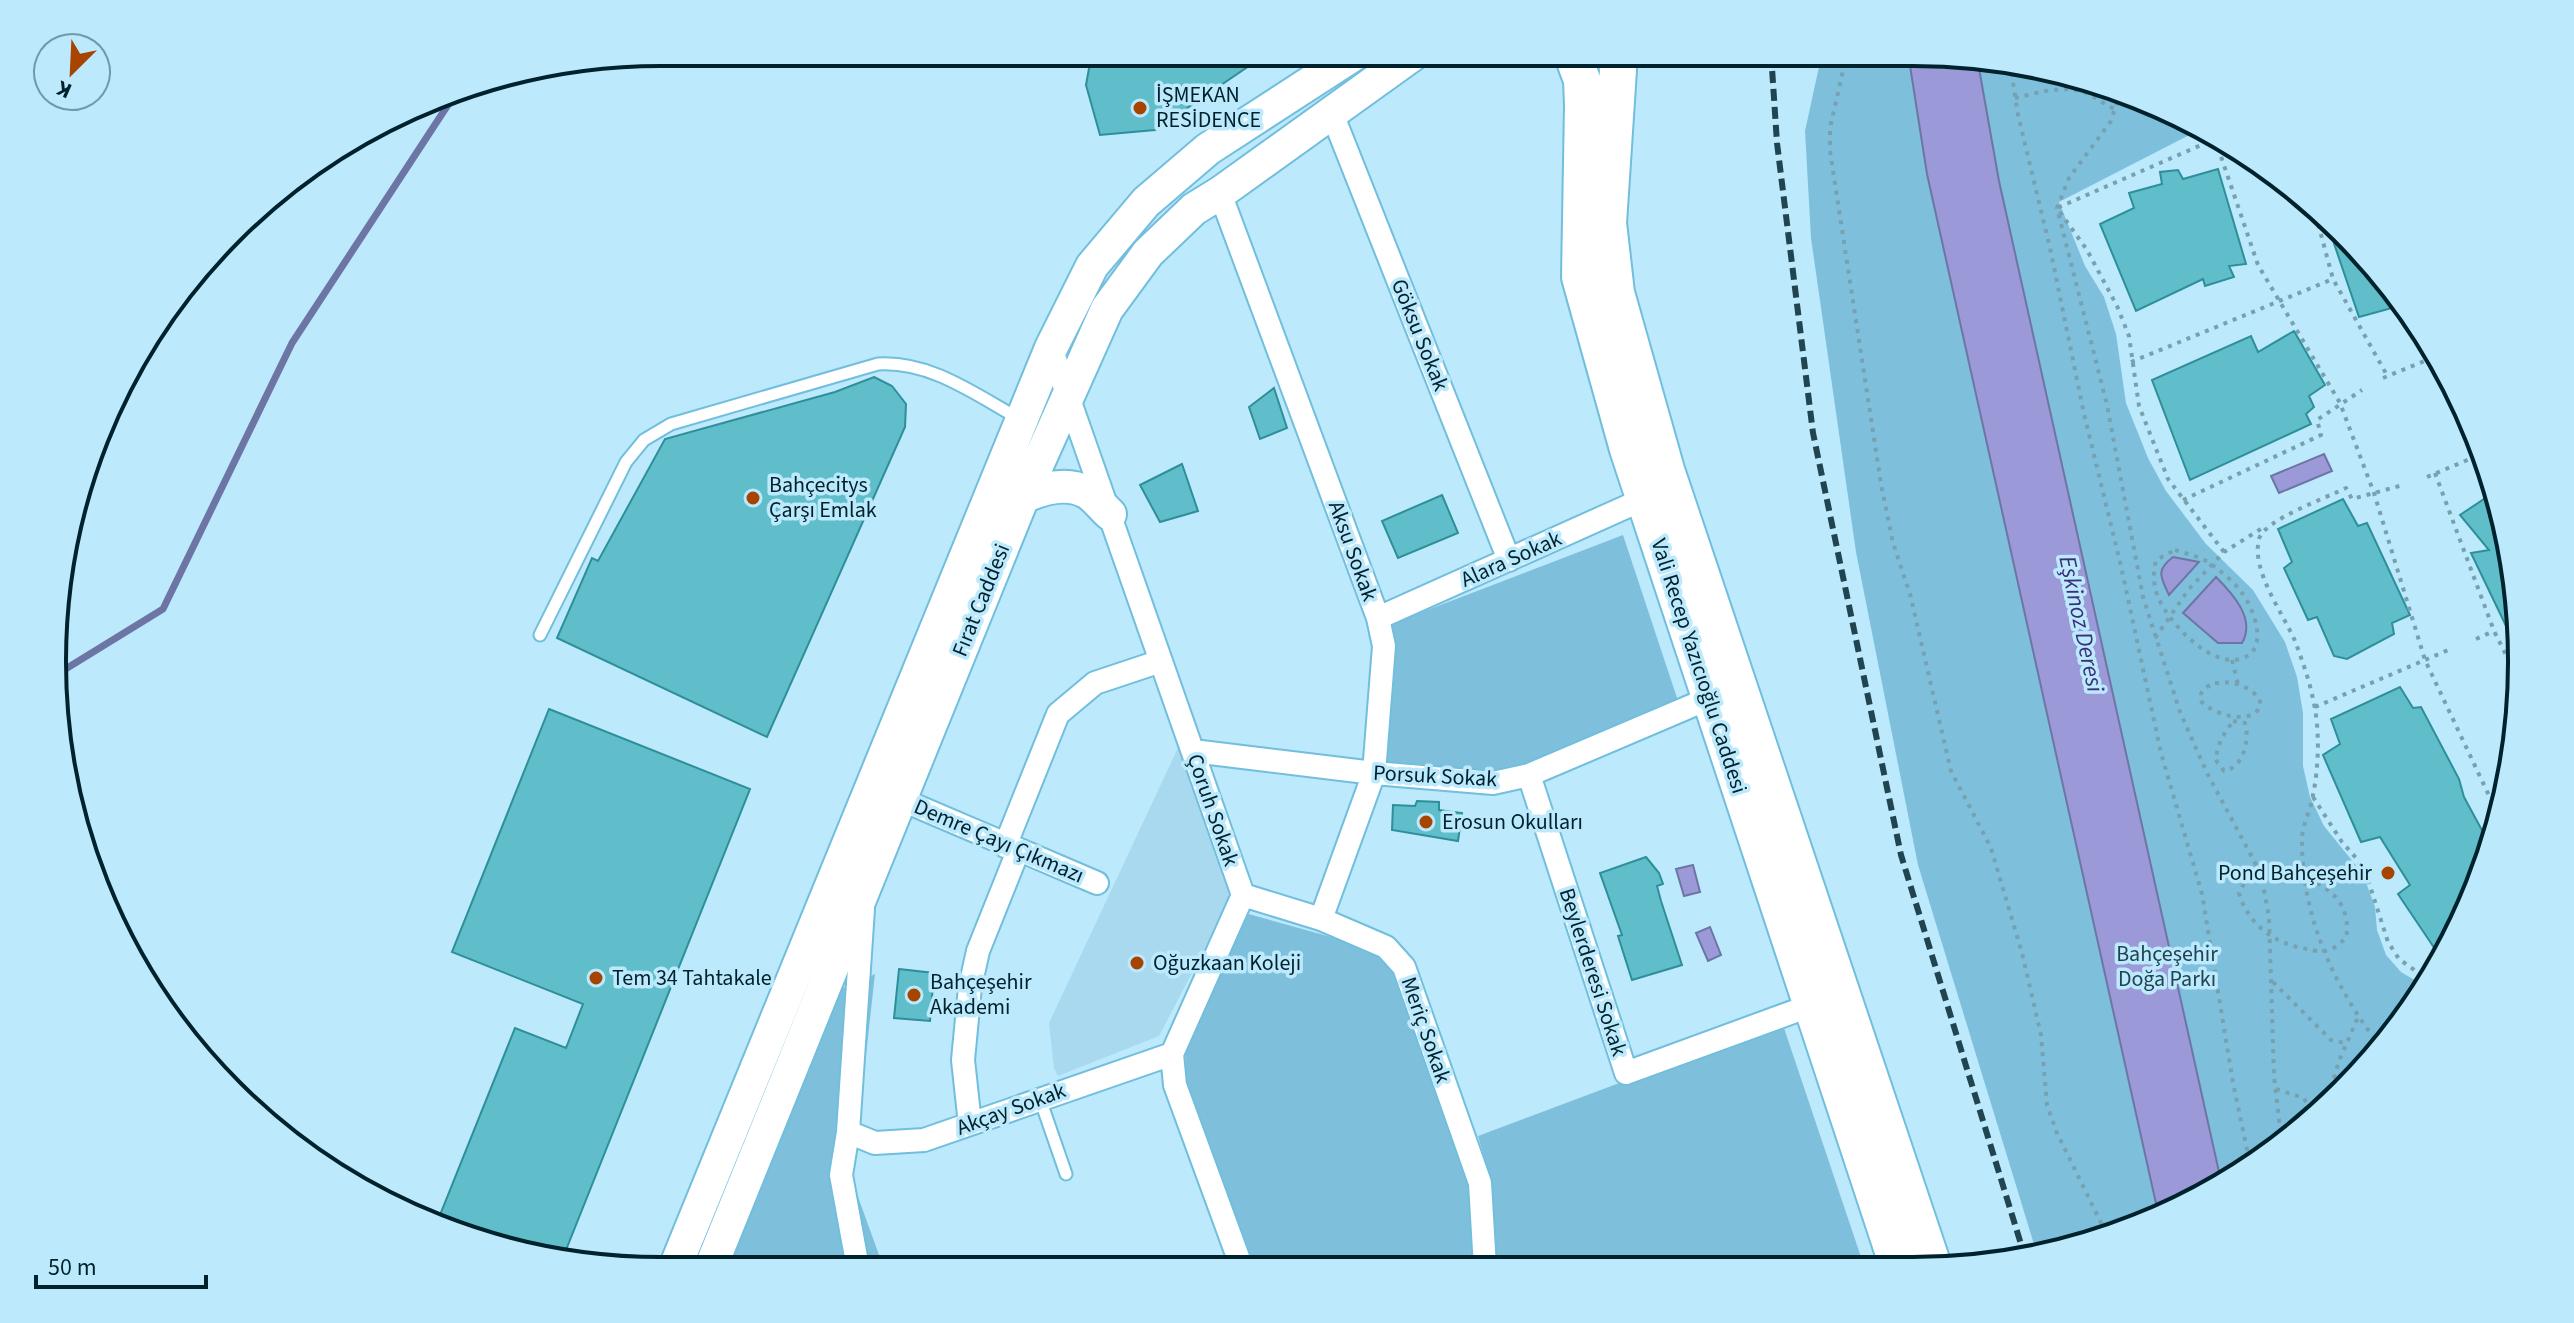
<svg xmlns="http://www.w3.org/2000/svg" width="2574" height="1323" viewBox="0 0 2574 1323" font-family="'Source Sans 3',sans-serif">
<rect width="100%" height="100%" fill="#bce9fc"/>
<path fill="#a8d9ee" d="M1178 748 1228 880 1229 902 1159 1036 1058 1076 1054 1068 1049 1023Z"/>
<path fill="#7ec0dc" d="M1822 53H1952L2070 73 2182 115 2203 128 2059 202 2085 266 2104 297 2116 334 2126 403 2148 458 2166 491 2206 544 2253 590 2285 642 2297 677 2303 713V766L2310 797 2324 826 2363 874 2375 907 2377 930 2386 955 2401 972 2423 985 2371 1063 2283 1145 2145 1225 2037 1254 1918 865 1856 552 1811 238 1805 131Z
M1623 535 1680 707 1493 778 1382 765 1383 627Z
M1245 913 1374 949 1393 974 1472 1190 1478 1267 1256 1268 1187 1089 1185 1050Z
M875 974 852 1180 884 1269H726L841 989Z
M1782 1022 1864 1266 1497 1267 1491 1180 1478 1136Z"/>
<path fill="#9c99d8" stroke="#6d75a5" stroke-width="2" d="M1908 53H1952L1977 57 1999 181 2221 1181 2159 1217 1927 174Z
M2324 454 2332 471 2279 493 2271 476Z
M2173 557 2199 562 2169 595C2161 577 2155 571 2173 557Z
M2216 577C2233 594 2256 619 2242 643H2218L2183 613Z
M1693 865 1700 892 1684 896 1676 869Z
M1710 927 1721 955 1708 961 1696 933Z"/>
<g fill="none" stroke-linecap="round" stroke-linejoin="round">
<path stroke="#6d75a5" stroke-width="7" d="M59 673 163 609 292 343 459 88"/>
</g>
<path fill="#5fbeca" stroke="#2e8f9a" stroke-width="2" d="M1092 52 1268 53 1155 130 1100 135 1086 85Z
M2218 169 2246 264 2229 266 2234 277 2205 286 2203 279 2136 311 2100 224 2134 208 2129 193 2162 184 2160 172 2178 170 2183 179Z
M2325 217 2370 259 2403 305 2359 317Z
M2294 331 2325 385 2309 396 2314 407 2306 414 2311 424 2190 480 2152 380 2251 336 2258 352Z
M874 377 892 386 906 404 905 427 767 737 557 638 592 558 598 561 665 439 835 392Z
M1274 388 1287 428 1260 439 1249 407Z
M1182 464 1198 511 1160 522 1140 485Z
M2496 491 2517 582 2519 653 2471 553 2489 550 2460 515Z
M1442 495 1458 533 1398 558 1382 521Z
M2343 499 2358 526 2367 523 2410 615 2392 623 2394 634 2347 659 2334 656 2317 617 2308 620 2284 568 2292 562 2278 529Z
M2400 687 2413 708 2421 707 2459 779 2464 797 2484 834 2492 843 2459 931 2441 958 2398 894 2410 885 2380 837 2361 842 2323 755 2340 744 2331 719Z
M549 709 750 789 562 1260 504 1250 436 1225 515 1028 566 1048 583 1004 452 952Z
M1417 801 1439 802V810L1462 813 1458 841 1392 830 1393 805 1415 806Z
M1646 857 1659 873 1663 884 1657 886 1661 901 1682 965 1632 980 1618 936 1622 935 1600 873Z
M899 969 934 973 930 1021 894 1018Z"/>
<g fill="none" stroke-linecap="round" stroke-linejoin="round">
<defs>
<path id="lane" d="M540 635 626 462 644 440 671 424 878 364C930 361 973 393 1018 418
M1040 1099 1066 1174"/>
<path id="street" d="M1331 111 1509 560
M1220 193 1378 618 1384 646 1374 773 1321 919
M1051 348 1243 895 1172 1054 1175 1085 1242 1268
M1378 618 1644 499
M1193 751 1374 773 1493 783 1529 775 1710 698
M1529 775 1626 1073 1812 1005
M900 799 1097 883
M1005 846 1058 714 1095 683 1161 661
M1243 895 1321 919 1386 947 1404 967 1480 1183 1485 1267
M970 1124 963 1060 970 987 978 951 1018 851
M848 1132 875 1143 924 1140 1172 1054
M851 1269 856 1257 841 1175 848 1132 863 909"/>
<path id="secondary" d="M1023 497C1041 489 1066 481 1086 492 1094 496 1102 507 1110 514
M710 1269 1023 497 1107 309 1148 253 1194 209 1220 193 1415 53
M674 1270 1051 348 1092 266 1146 202 1208 149 1356 53"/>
<path id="primary" d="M1572 53 1582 80 1583 105 1580 277 1628 449 1898 1266
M1616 53 1618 70 1608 223 1616 293 1666 470 1933 1266"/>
</defs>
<use href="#lane" stroke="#71bedd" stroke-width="15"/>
<use href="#street" stroke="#71bedd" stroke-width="26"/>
<use href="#secondary" stroke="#71bedd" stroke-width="36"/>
<use href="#primary" stroke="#71bedd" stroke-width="40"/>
<path stroke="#77a0b0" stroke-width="4" stroke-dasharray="4 6" stroke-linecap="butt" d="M1847 53 1830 128V151L1881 484 1893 543 1910 594 1951 771 1991 848 2022 953 2041 1035 2047 1105 2057 1133 2107 1235
M2010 63 2018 115 2050 248 2084 414 2121 566 2161 753 2202 894 2233 1083 2250 1164
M2120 92 2111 121 2069 178 2057 208 2107 405 2143 597 2180 712 2207 773 2261 874 2269 917 2274 1076 2282 1146
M2015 98C2037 93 2064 84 2086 93 2096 97 2105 105 2115 109
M2313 205 2333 279 2388 377
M2131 362 2333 279
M2383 378 2439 355
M2435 473 2494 631 2520 683
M2427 477 2484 453
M2183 500 2321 435 2317 420 2362 390
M2175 550C2188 554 2205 558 2215 567 2224 574 2236 584 2242 593 2254 609 2269 649 2243 658 2212 670 2168 622 2158 597 2153 584 2153 574 2156 560Z
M2224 552 2168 479 2139 406 2129 336 2117 306 2087 250 2057 208 2215 139 2258 265 2340 403 2374 493 2425 660 2501 821
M2155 638 2189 589 2224 552 2264 527
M2476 639 2494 631
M2232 660 2238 684
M2215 683C2221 683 2227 682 2234 683 2244 685 2269 698 2257 711 2244 724 2210 713 2200 700 2200 690 2206 687 2215 683Z
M2315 707 2453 648
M2233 721 2245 723C2250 741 2243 768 2224 771L2215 759 2221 739Z
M2313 797 2342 842 2357 859 2369 883 2388 942 2399 959 2427 979
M2259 870C2299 871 2355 887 2346 938 2340 943 2334 950 2325 951 2320 952 2312 950 2307 949 2274 944 2248 924 2239 893L2247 878Z
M2273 982 2331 1040 2345 1043
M2381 1047C2335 989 2302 918 2302 842 2301 826 2311 811 2313 795 2319 765 2320 729 2313 699 2309 679 2302 660 2295 641 2283 613 2251 571 2259 539 2264 520 2326 498 2346 488L2352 499 2403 485
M2276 1089 2304 1098 2313 1117
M2325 1107 2339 1061 2358 1017"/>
<use href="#lane" stroke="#fff" stroke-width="11"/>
<use href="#street" stroke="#fff" stroke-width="22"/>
<use href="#secondary" stroke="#fff" stroke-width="32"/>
<use href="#primary" stroke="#fff" stroke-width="36"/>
<path stroke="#204450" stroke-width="6" stroke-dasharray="12 6" stroke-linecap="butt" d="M1771 53 1777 143 1813 433 1901 855 2025 1257"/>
</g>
<g fill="#a64400" stroke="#bce9fc" stroke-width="3">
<circle cx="1140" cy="108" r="8"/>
<circle cx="753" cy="498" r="8"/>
<circle cx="1426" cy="822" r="8"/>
<circle cx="2388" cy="873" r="8"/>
<circle cx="1137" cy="963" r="8"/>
<circle cx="596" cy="978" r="8"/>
<circle cx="914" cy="995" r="8"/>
</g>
<g text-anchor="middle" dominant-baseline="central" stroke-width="7" stroke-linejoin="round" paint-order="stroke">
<g font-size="22" fill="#00222d" stroke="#bce9fc" text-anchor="start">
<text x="1156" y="95">İŞMEKAN<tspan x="1156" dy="25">RESİDENCE</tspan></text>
<text x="769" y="485">Bahçecitys<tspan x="769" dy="25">Çarşı Emlak</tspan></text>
<text x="1442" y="822">Erosun Okulları</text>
<text x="2372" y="873" text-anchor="end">Pond Bahçeşehir</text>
<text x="1153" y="963">Oğuzkaan Koleji</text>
<text x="612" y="978">Tem 34 Tahtakale</text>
<text x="930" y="982">Bahçeşehir<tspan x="930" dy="25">Akademi</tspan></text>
</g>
<g font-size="22" fill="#00222d" stroke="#bce9fc">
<text transform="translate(1420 335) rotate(68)">Göksu Sokak</text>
<text transform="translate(1353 551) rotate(70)">Aksu Sokak</text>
<text transform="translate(1511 559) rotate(-24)">Alara Sokak</text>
<text transform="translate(981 600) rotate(-68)">Fırat Caddesi</text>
<text transform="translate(1699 666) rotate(72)">Vali Recep Yazıcıoğlu Caddesi</text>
<text transform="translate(1435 776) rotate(3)">Porsuk Sokak</text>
<text transform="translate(1213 810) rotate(71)">Çoruh Sokak</text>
<text transform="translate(999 841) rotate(23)">Demre Çayı Çıkmazı</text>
<text transform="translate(1593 972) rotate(72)">Beylerderesi Sokak</text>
<text transform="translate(1426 1030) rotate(71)">Meriç Sokak</text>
<text transform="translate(1011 1109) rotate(-20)">Akçay Sokak</text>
</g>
<g font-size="22" fill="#1f4351" stroke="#bce9fc">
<text x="2167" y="954">Bahçeşehir<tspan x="2167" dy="25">Doğa Parkı</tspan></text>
</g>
<g font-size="24" font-style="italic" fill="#3b2f79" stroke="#bce9fc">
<text transform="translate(2081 624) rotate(78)">Eşkinoz Deresi</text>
</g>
</g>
<path d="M0 0H2574V1323H0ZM661 66H1913A595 595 0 0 1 2508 661V662A595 595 0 0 1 1913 1257H661A595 595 0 0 1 66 662V661A595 595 0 0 1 661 66Z" fill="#bce9fc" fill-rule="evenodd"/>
<path fill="none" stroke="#00222d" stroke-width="4" d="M661 66H1913A595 595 0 0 1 2508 661V662A595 595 0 0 1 1913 1257H661A595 595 0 0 1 66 662V661A595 595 0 0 1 661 66Z"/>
<g transform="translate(72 72) rotate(204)"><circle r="38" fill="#bce9fc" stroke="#7199a9" stroke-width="2"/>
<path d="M0-6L14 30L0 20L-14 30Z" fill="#a64400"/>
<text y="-12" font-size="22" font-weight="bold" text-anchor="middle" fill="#00222d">K</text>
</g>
<path d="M36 1275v12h170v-12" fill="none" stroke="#00222d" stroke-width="4"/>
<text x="48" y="1275" font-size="24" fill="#00222d" stroke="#bce9fc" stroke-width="6" paint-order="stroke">50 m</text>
</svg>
